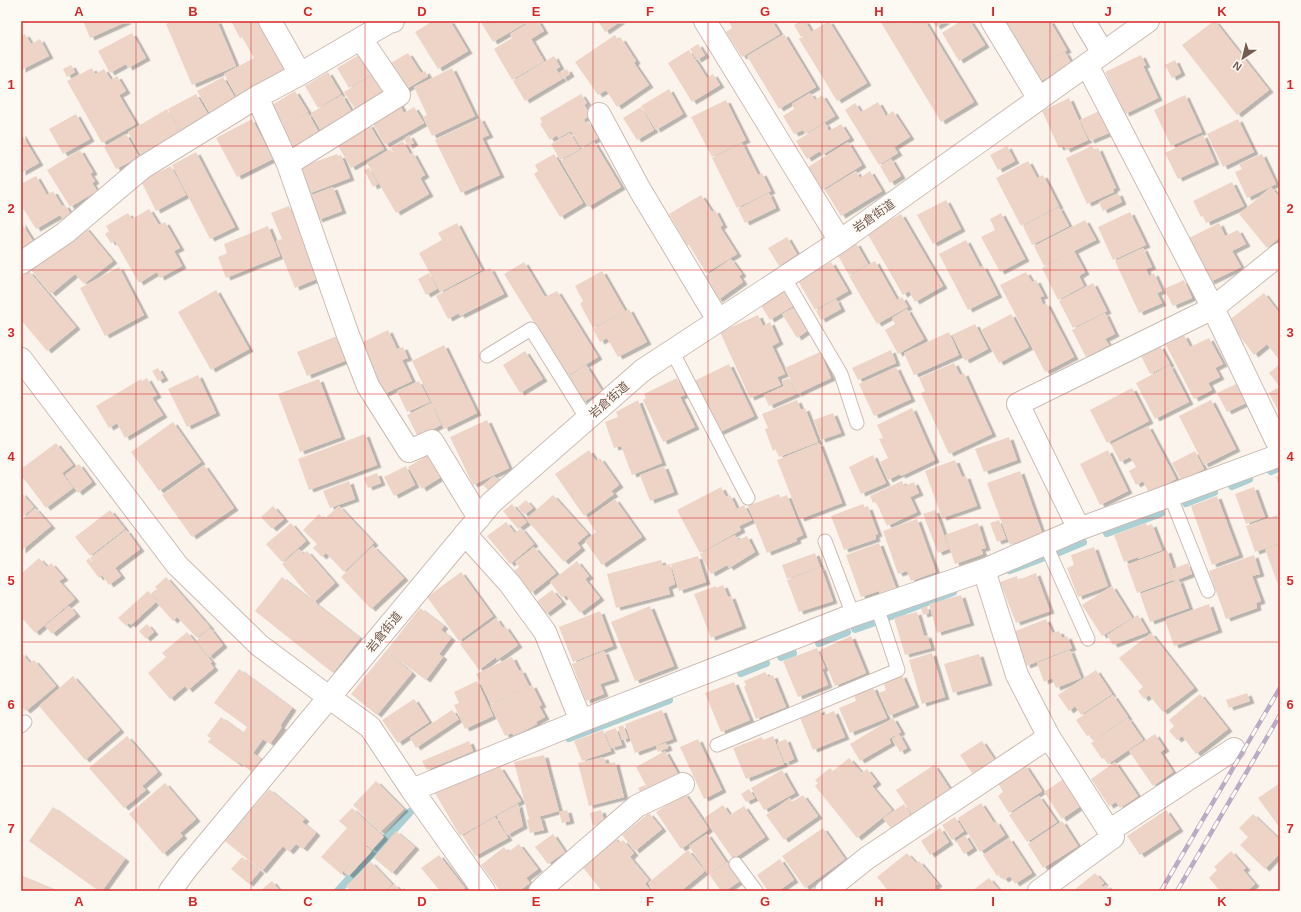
<svg xmlns="http://www.w3.org/2000/svg" width="1301" height="912" viewBox="0 0 1301 912" font-family="Arial,'Noto Sans JP',sans-serif">
<defs>
<filter id="shadow"><feDropShadow dx="4.5" dy="2.5" stdDeviation="0" flood-color="#0004"/></filter>
</defs>
<rect width="100%" height="100%" fill="#fbf4ec"/>
<g fill="none" stroke-linecap="round" stroke-linejoin="round">
<path stroke="#aad0d4" stroke-width="8" d="M1271 471 1280 467
M1232 486 1249 479
M1186 503 1214 492
M1107 533 1161 513
M1059 552 1083 542
M1010 570 1042 558
M888 617 953 592
M855 629 875 622
M819 643 847 632
M781 657 793 653
M741 673 766 663
M569 738 669 700
M338 891 410 812"/>
</g>
<path fill="#edd4c7" filter="url(#shadow)" d="M83 21H128L90 38Z
M173 21H217L236 66 192 85 166 24Z
M231 21H258L287 72 238 99 224 74 254 58 242 37 240 38Z
M433 21H450L468 51 438 69 415 32Z
M480 21H529L493 42Z
M532 21H538L544 31 531 39 544 61 512 80 494 49 512 38 510 34Z
M598 21H621L605 32Z
M729 21H772L780 34 742 57 726 32 732 28Z
M801 21H805L811 31 801 37 794 25Z
M829 21 867 83 837 101 799 39Z
M880 21H925L974 102 941 122Z
M933 21H946L936 27Z
M961 21H970L985 45 959 61 942 33Z
M1003 21H1050L1067 50 1035 69 1065 52 1071 63 1038 83Z
M1214 21H1215L1269 90 1237 115 1182 45Z
M132 33 146 58 128 68 126 64 110 73 98 51Z
M25 34 31 44 40 39 49 56 21 70V36Z
M784 34 816 87 779 109 747 56Z
M615 35 618 40 621 38 636 61 634 63 649 85 617 107 606 90 598 95 575 62Z
M698 44 705 55 697 60 690 49Z
M689 50 707 78 713 74 720 85 692 102 668 63Z
M362 53 374 73 349 88 337 68Z
M408 53 421 73 425 71 428 76 403 91 387 65Z
M1141 55 1146 65 1143 66 1158 98 1125 114 1105 72Z
M554 56 560 67 556 69 562 79 525 101 513 81Z
M1175 60 1181 73 1172 78 1165 65Z
M71 65 75 72 67 77 63 69Z
M92 68 95 74 104 69 111 80 117 76 126 91 119 95 136 124 102 143 67 81Z
M452 68 475 116 432 136 423 117 427 115 414 87Z
M567 69 570 74 563 79 559 73Z
M328 72 341 94 318 108 305 86Z
M374 74 387 95 357 112 344 92Z
M223 77 238 103 212 117 197 91Z
M669 89 683 114 656 130 641 106Z
M295 91 308 112 284 126 272 105Z
M810 93 815 100 822 95 835 116 805 134 803 130 794 134 783 116 794 109 792 104Z
M196 94 209 116 181 132 168 109Z
M581 94 587 103 584 105 591 115 584 119 585 123 588 121 598 138 581 148 571 131 558 138 557 135 550 140 540 124 542 122 540 118Z
M342 95 354 116 323 134 311 113Z
M1185 95 1202 132 1171 146 1154 110Z
M1069 98 1088 140 1066 150 1064 146 1059 148 1042 111Z
M726 100 746 140 712 157 691 117Z
M878 102 886 116 893 111 910 137 894 147 898 153 879 165 845 110 855 103 861 112Z
M399 103 404 113 414 107 424 123 385 145 371 120Z
M641 107 654 130 637 140 623 118Z
M167 109 181 133 141 155 128 132Z
M1099 111 1109 133 1090 141 1080 120Z
M308 113 321 136 296 150 282 127Z
M76 114 90 139 63 154 49 129Z
M480 118 489 135 482 138 500 175 461 193 435 140Z
M252 119 273 159 237 177 216 138Z
M1238 119 1254 152 1223 167 1207 134Z
M825 123 829 131 841 124 850 138 822 155 820 151 807 159 796 141Z
M369 124 384 149 351 168 337 144 360 133 358 130Z
M21 133 39 163 21 173Z
M570 133 580 149 560 160 551 144Z
M126 134 139 157 116 169 104 147Z
M409 135 414 143 408 146 404 139Z
M1203 135 1215 162 1178 179 1165 153Z
M403 141 410 154 413 153 425 175 420 178 429 194 396 213 367 163 390 149 394 154 391 148Z
M594 142 621 187 588 207 561 161Z
M848 142 862 165 822 190 808 167Z
M742 143 758 175 762 173 771 191 737 208 712 158Z
M1007 146 1015 161 998 170 990 155Z
M1092 146 1094 150 1098 148 1116 188 1113 189 1114 192 1087 204 1066 158Z
M80 150 93 172 90 174 95 181 92 183 97 191 70 207 47 170Z
M196 152 235 227 210 239 172 165Z
M337 154 338 156 341 155 350 178 308 194 298 168Z
M554 154 583 203 560 217 534 174 538 171 535 165Z
M1262 154 1276 184 1247 198 1235 172 1242 169 1239 164Z
M891 159 901 176 890 183 880 166Z
M1028 161 1037 178 1043 175 1059 206 1021 226 996 178Z
M171 166 186 195 156 211 141 181Z
M369 168 378 184 373 187 364 170Z
M856 171 860 178 870 171 882 191 841 216 825 190Z
M36 176 47 195 53 191 62 206 65 205 72 216 64 221 60 215 36 229 21 205V184Z
M1232 182 1244 206 1206 223 1203 216 1201 217 1193 201Z
M333 187 342 211 318 220 309 196Z
M1271 187 1280 198V237L1267 248 1239 214Z
M769 193 776 208 745 223 738 209Z
M1118 193 1122 202 1103 211 1099 202Z
M701 195 712 212 715 210 723 225 720 227 737 254 706 273 689 245H687L669 214Z
M946 200 961 229 933 244 917 215Z
M289 206 319 278 295 288 276 241 282 239 271 213Z
M1059 207 1069 226 1032 245 1023 226Z
M149 209 159 225 165 222 180 248 174 251 182 266 160 278 157 272 139 283 115 241 111 243 105 234 109 231 106 226 128 213 132 219Z
M1130 212 1146 245 1113 260 1098 227Z
M1001 213 1025 259 1000 272 981 237 995 230 990 219Z
M901 214 943 286 915 302 909 291 903 295 867 233Z
M1085 220 1096 240 1044 266 1034 246Z
M21 222 34 243 21 251Z
M457 223 482 270 440 292 419 253 442 240 438 233Z
M1219 223 1225 236 1238 230 1246 244 1232 251 1241 267 1210 282 1189 238Z
M268 226 280 256 226 278 218 257 227 253 224 244Z
M85 227 113 261 84 284 75 274 51 294 31 270Z
M787 237 797 254 779 266 768 248Z
M966 240 980 267 983 266 998 295 968 310 939 254Z
M856 243 868 264 849 275 837 254Z
M1143 248 1152 267 1146 269 1149 276 1154 273 1162 291 1157 293 1162 303 1139 313 1115 261Z
M1074 251 1085 272 1079 276 1084 286 1058 300 1042 268Z
M731 259 742 274 739 276 743 282 718 300 703 278Z
M875 261 897 300 902 297 908 307 877 324 849 276Z
M524 262 545 297 557 291 598 357 567 376 504 274Z
M831 262 848 291 815 310 798 281Z
M119 267 144 315 105 336 80 288Z
M490 268 504 294 460 316 459 313 448 319 436 296Z
M29 271 76 327 47 351 21 320V277Z
M602 271 625 311 593 328 580 304 583 301 575 286Z
M1026 272 1032 282 1036 280 1044 296 1040 297 1043 305 1046 303 1074 357 1045 372 1000 285Z
M429 273 437 289 426 295 418 279Z
M1184 280 1192 298 1173 306 1164 289Z
M1093 283 1107 311 1073 328 1059 301Z
M216 290 249 349 211 370 178 312Z
M783 290 793 306 770 320 760 304Z
M1264 293 1280 314V361L1267 344 1254 355 1228 321Z
M836 299 841 309 821 320 816 311Z
M793 308 807 331 797 338 782 314Z
M629 309 647 342 618 357 607 338 600 342 593 329Z
M907 309 924 339 898 354 885 330 895 324 892 318Z
M1105 313 1115 334 1105 339 1109 345 1086 357 1072 330Z
M1011 314 1029 347 999 363 981 330Z
M758 315 763 326 770 322 779 342 772 346 785 374 777 377 781 385 750 398 720 332Z
M975 324 988 349 965 361 952 335Z
M388 330 397 349 403 347 408 358 402 360 412 381 384 394 359 344Z
M949 332 959 355 914 375 904 353Z
M1184 335 1190 347 1209 338 1223 364 1215 368 1220 377 1208 383 1212 390 1194 399 1166 345Z
M337 336 347 360 307 376 297 352Z
M444 345 477 413 444 429 412 361Z
M1160 346 1170 364 1150 374 1141 356Z
M891 350 896 363 858 380 852 368Z
M525 351 543 379 520 393 503 365Z
M820 352 831 378 797 394 785 368Z
M954 363 960 375 964 373 992 434 949 454 921 393 925 391 919 378Z
M729 364 754 416 718 433 694 381Z
M1280 364V387L1269 373Z
M586 365 602 391 583 402 568 377Z
M1170 365 1189 402 1155 419 1136 383Z
M896 367 911 399 874 416 859 384Z
M158 368 164 378 158 381 152 371Z
M198 375 216 413 187 427 168 389Z
M147 378 157 395 152 398 163 415 125 438 117 423 109 428 96 406 141 379 142 381Z
M677 378 685 395 680 397 695 427 663 442 643 400 646 398 644 394Z
M789 378 796 394 769 406 764 395 784 386 782 381Z
M319 379 341 437 300 452 278 394Z
M419 381 430 402 407 412 397 391Z
M1236 384 1246 403 1227 412 1217 393Z
M1132 388 1149 421 1107 443 1090 410Z
M1277 388 1280 393V414L1269 393Z
M638 400 662 463 632 475 621 446 614 448 605 422 618 417 616 412Z
M797 400 801 410 805 408 818 442 779 457 776 449 773 451 765 429 768 428 762 414Z
M1211 400 1236 449 1204 465 1179 416Z
M431 403 441 425 418 437 407 415Z
M912 408 935 460 901 476 900 474 888 480 880 462 888 458 879 439 883 438 877 425Z
M833 413 841 433 821 440 814 420Z
M487 420 509 468 473 485 450 437Z
M173 422 201 462 159 491 131 452Z
M1148 426 1176 479 1149 493 1143 481 1136 485 1129 471 1136 467 1130 457 1120 462 1111 444Z
M365 434 377 465 309 490 298 459Z
M1009 437 1017 460 984 472 975 449Z
M56 443 73 465 62 473 73 488 46 508 21 475V469Z
M819 443 842 503 800 519 777 460Z
M589 450 596 461 600 458 619 485 611 491 614 494 584 516 555 474Z
M1108 450 1128 491 1100 505 1080 464Z
M1195 451 1204 469 1181 480 1172 463Z
M428 455 441 477 422 489 408 467Z
M873 455 886 483 861 494 849 467Z
M955 460 962 477 966 476 977 506 942 518 925 471Z
M79 464 92 482 78 493 65 475Z
M204 465 234 508 192 537 162 495Z
M406 466 415 485 394 496 384 477Z
M664 466 674 492 650 501 640 475Z
M1020 471 1042 533 1010 545 987 483Z
M377 473 381 483 368 488 364 478Z
M1280 475V488L1276 477Z
M494 476 500 482 489 491 483 485Z
M349 481 355 499 330 508 323 491Z
M902 481 904 486 914 482 919 493 910 497 917 512 887 526 876 502 873 503 870 496Z
M721 487 726 497 730 495 737 509 744 505 752 520 739 526 741 530 700 553 677 510Z
M1254 487 1265 517 1246 524 1235 494Z
M21 492 34 507 21 518Z
M779 494 780 498 787 495 803 535 796 538 797 541 767 553 748 506Z
M553 495 588 534 577 543 581 548 564 562 526 519Z
M1217 496 1239 555 1212 565 1191 506Z
M615 499 642 537 602 565 585 541 596 532 587 519Z
M526 500 533 508 524 515 518 507Z
M512 504 527 522 518 529 503 511Z
M863 504 865 508 868 507 878 534 875 535 876 539 844 550 831 516Z
M273 506 284 519 272 529 261 517Z
M339 506 374 543 344 572 326 553 322 557 313 548 317 544 303 530 319 514 324 519Z
M35 508 51 526 21 551V521Z
M110 510 125 529 90 556 75 537Z
M935 510 949 549 938 553 923 514Z
M1277 515 1280 524V543L1255 552 1246 526Z
M917 519 936 572 911 581 907 571 898 574 883 531Z
M999 520 1006 539 997 542 990 523Z
M506 522 515 533 521 528 534 544 510 564 487 536Z
M291 523 306 541 282 562 266 544Z
M978 523 986 548 981 549 983 554 955 564 945 535Z
M1146 523 1147 526 1152 524 1162 550 1138 559V557L1124 562 1114 535Z
M126 530 140 549 115 568 121 576 109 585 90 558Z
M735 535 742 549 738 540 747 536 755 552 729 568 727 565 711 574 700 554Z
M879 543 896 588 880 594 879 591 861 597 846 555Z
M1280 544V590L1265 549Z
M373 546 404 578 371 609 341 577Z
M534 547 556 573 531 593 514 571 519 567 515 562Z
M1094 547 1108 586 1078 597 1067 568 1074 565 1071 555Z
M299 549 303 554 307 551 335 583 314 602 282 564Z
M1167 550 1173 568 1169 569 1173 580 1137 593 1127 565Z
M815 553 820 567 787 579 782 565Z
M1254 555 1260 574 1252 576 1261 601 1256 603 1257 608 1226 619 1209 571Z
M698 556 706 582 679 591 671 564Z
M39 558 47 567 51 563 64 578 59 581 75 599 35 633 21 617V608L22 607 21 606V574Z
M89 558 102 575 99 578 86 561Z
M661 560 663 566 670 564 675 584 668 587 670 594 616 608 607 574Z
M577 561 589 576 585 579 600 598 580 613 566 595 562 598 550 582Z
M1188 563 1192 574 1174 581 1170 570Z
M821 567 833 601 799 612 787 580Z
M461 572 493 616 459 641 427 597Z
M1036 573 1050 611 1016 623 1000 582 1017 576 1018 580Z
M166 577 210 627 197 638 177 617 173 621 156 602 157 601 161 604 151 593 157 589 155 587Z
M282 577 360 638 333 673 255 611Z
M1179 580 1189 608 1150 622 1140 594Z
M723 585 728 597 731 596 742 626 711 638 694 594 716 586V588Z
M1112 586 1132 618 1102 636 1082 605Z
M552 590 562 602 546 614 536 602Z
M148 591 157 601 131 625 129 623 126 626 118 618Z
M961 595 970 623 937 633 929 604Z
M1209 604 1218 630 1174 646 1165 620Z
M69 606 76 614 52 634 45 626Z
M650 606 674 666 635 681 611 622Z
M927 606 929 613 923 615 921 608Z
M420 608 444 626 441 630 451 638 439 654 429 647 443 657 426 680 386 651Z
M600 611 613 646 573 662 559 627Z
M917 612 924 636 927 635 931 648 905 655 894 618Z
M1138 615 1148 632 1113 645 1107 635Z
M496 618 503 628 505 626 518 645 497 660 496 657 479 670 460 644Z
M1046 619 1052 633 1059 631 1062 638 1067 636 1072 648 1026 666 1013 632Z
M147 624 154 632 146 639 139 631Z
M210 628 223 645 209 657 196 641Z
M187 632 212 662 210 663 214 668 188 690 185 686 170 699 148 673 166 657 162 653Z
M1151 633 1194 688 1163 712 1149 695 1144 699 1138 691 1143 687 1119 658Z
M851 636 866 673 835 686 820 650Z
M817 648 825 668 822 669 828 685 798 697 783 661Z
M1070 650 1081 678 1056 688 1052 678 1044 682 1037 663Z
M386 651 412 673 377 715 351 694Z
M604 651 615 679 600 684 604 694 586 701 572 664Z
M21 652 30 663 34 660 56 686 26 711 21 706Z
M932 653 945 697 922 704 909 660Z
M979 654 988 683 953 693 944 664Z
M512 657 519 671 521 670 529 686 491 704 476 674Z
M239 669 292 708 280 726 282 727 270 744 263 739 253 753 261 759 252 772 239 762 238 764 208 742 211 738 207 736 221 717 243 733 247 727 214 703Z
M1096 670 1112 694 1081 715 1075 706 1069 711 1058 695Z
M765 672 768 677 773 675 786 707 756 719 744 687 746 685 744 681Z
M902 675 915 705 889 716 879 693 886 690 883 682Z
M73 676 120 730 85 760 39 706Z
M477 681 493 716 465 729 454 705 459 703 454 692Z
M734 682 750 720 721 732 705 693Z
M532 685 542 705 539 706 545 717 536 722 537 724 514 736 512 733 505 736 490 705Z
M873 687 887 718 850 733 839 708 856 701 854 695Z
M1247 693 1250 701 1229 708 1226 700Z
M1200 694 1228 729 1196 754 1182 736 1177 740 1169 731 1174 726 1169 720Z
M1113 695 1128 717 1093 741 1089 735 1087 736 1076 720Z
M414 699 429 722 398 743 382 720Z
M820 709 822 716 834 711 845 737 813 750 800 718Z
M452 710 459 719 416 748 410 738Z
M662 710 673 739 635 753 625 724Z
M893 718 901 732 889 739 891 743 860 761 850 744Z
M1128 718 1143 740 1108 764 1104 758 1102 759 1091 743Z
M623 725 628 738 622 740 618 727Z
M616 728 622 745 611 748 605 732Z
M603 730 611 751 582 761 574 741Z
M899 734 907 748 900 752 892 739Z
M1155 734 1165 749 1160 752 1173 772 1153 786 1129 751Z
M127 736 158 772 142 786 146 790 124 808 89 768Z
M773 736 784 764 746 779 733 748 762 737 763 740Z
M698 739 722 790 704 799 680 747Z
M786 739 794 759 785 763 777 743Z
M469 741 473 751 427 770 422 761Z
M982 741 996 762 974 776 960 755Z
M666 743 668 748 658 752 656 746Z
M665 751 682 781 652 797 636 767Z
M544 755 559 811 534 818 540 817 544 830 530 833 527 820 529 819 514 762Z
M604 757 606 764 615 762 624 797 589 806 578 763Z
M849 758 862 773 867 769 877 782 872 786 892 810 857 838 815 786 818 783 815 780 830 768 833 771Z
M1115 762 1138 796 1120 808 1116 802 1109 806 1091 779Z
M934 765 951 791 913 816 896 790Z
M1025 765 1042 791 1009 813 998 796 1003 792 998 783Z
M500 767 521 801 460 836 435 793Z
M782 770 795 793 764 810 751 788Z
M1065 778 1082 805 1062 819 1044 792Z
M376 781 404 809 380 832 353 805Z
M165 783 196 819 180 833 183 836 163 854 129 814Z
M1280 783V828L1258 798Z
M645 785 651 796 644 800 638 788Z
M269 789 305 819 302 822 316 833 303 849 296 844 289 852 283 846 262 871 225 841Z
M749 789 755 798 746 802 741 794Z
M684 793 709 829 681 849 656 812Z
M803 795 818 816 784 840 766 815 790 798 792 802Z
M1039 796 1057 822 1027 842 1009 815Z
M981 803 994 823 996 821 1005 835 980 852 958 818Z
M518 804 523 826 507 835 497 816Z
M904 804 912 817 892 830 883 818Z
M723 805 730 815 744 806 765 837 733 859 704 818Z
M53 807 125 859 102 891H99L29 841Z
M352 808 384 837 372 850 367 845 366 846 372 851 349 876 344 872 356 857 341 874 321 857 347 828 339 821Z
M567 810 570 821 562 823 559 812Z
M601 810 605 823 593 826 590 813Z
M1166 810 1179 829 1140 855 1127 836Z
M649 813 662 829 635 851 622 835Z
M1253 814 1280 840V853L1265 869 1240 845 1248 837 1239 828Z
M495 817 508 838 475 856 463 836Z
M955 817 964 831 952 840 942 825Z
M1062 821 1078 846 1043 868 1028 844Z
M823 828 845 859 805 888 782 856Z
M940 828 949 842 930 855 921 841Z
M396 831 415 847 392 873 374 858Z
M553 834 565 852 548 864 535 847Z
M707 834 726 862 708 874 689 846Z
M965 835 973 848 964 854 956 841Z
M613 837 619 843 623 840 634 853 630 857 649 880 645 884 651 891H602L580 864Z
M1009 838 1032 873 1015 884 1010 876 1004 880 999 874 997 876 983 855Z
M519 844 538 869 526 878 530 883 519 891H500L481 865 504 847 508 852Z
M688 850 705 871 681 891H654L648 883Z
M1231 851 1246 868 1243 870 1255 884 1247 891H1220L1209 878 1217 870 1214 867Z
M907 853 916 863 919 861 938 884 935 886 938 891H888L877 877Z
M439 855 465 888 462 891H440L421 868Z
M242 857 260 871 249 884 231 869Z
M780 859 794 880 778 891H768L757 875Z
M371 862 392 884 385 891H351L346 886Z
M727 862 740 881 725 891H721L709 874Z
M1095 873 1104 883 1101 886 1103 887 1106 885 1111 891H1073Z
M21 875 59 891H21Z
M989 878 1000 891H972Z
M272 881 280 891H260Z
M394 884 401 891 404 888 407 891H386Z"/>
<g fill="none" stroke-linecap="round" stroke-linejoin="round">
<defs>
<path id="service" d="M784 277 841 374 857 423
M672 351 748 498
M487 356 531 329 587 419
M1170 495 1208 591
M825 541 853 615
M1045 543 1088 639
M21 726 25 722
M717 745 898 670 877 607
M736 864 756 891"/>
<path id="minor" d="M270 21 300 74
M705 21 840 241
M992 21 1039 99
M1084 21 1103 53
M1087 65 1213 308 1280 448
M257 97 288 164 348 335 368 386 409 451 432 441 479 518
M599 114 640 190 718 320
M288 164 399 95 361 39
M21 263 65 233 142 168 257 97 300 74 389 22 393 21
M1079 529 1280 455
M465 534 510 584 545 632 581 721
M330 698 370 727 412 790 484 891
M412 790 581 721 853 615 984 570
M1109 831 1234 749
M170 891 187 868 491 503 643 370 840 241 1148 21
M540 891 548 883 637 806 683 784
M826 891 867 858 1049 737 1017 675 984 570 1079 529 1018 404 1213 308 1280 254
M1039 891 1113 837 1049 737"/>
<path id="tertiary" d="M21 359 177 565 259 645 330 698"/>
</defs>
<use href="#service" stroke="#ccbcb3" stroke-width="15"/>
<use href="#minor" stroke="#ccbcb3" stroke-width="24"/>
<use href="#tertiary" stroke="#ccbcb3" stroke-width="24"/>
<use href="#service" stroke="#fff" stroke-width="13"/>
<use href="#minor" stroke="#fff" stroke-width="22"/>
<use href="#tertiary" stroke="#fff" stroke-width="22"/>
<defs>
<path id="rail" d="M1161 891 1280 688
M1177 891 1280 715"/>
</defs>
<use href="#rail" stroke="#b7abc5" stroke-width="4.5"/>
<use href="#rail" stroke="#fdf9f3" stroke-width="3" stroke-dasharray="9" stroke-linecap="butt"/>
</g>
<path fill="none" stroke="#d62828" stroke-width="1" stroke-opacity="0.55" d="M136 21V891M251 21V891M365 21V891M479 21V891M593 21V891M708 21V891M822 21V891M936 21V891M1050 21V891M1165 21V891M21 146H1280M21 270H1280M21 394H1280M21 518H1280M21 642H1280M21 766H1280"/>
<g text-anchor="middle" dominant-baseline="central" stroke-width="4" stroke-linejoin="round" paint-order="stroke">
<g font-size="12" fill="#745b51" stroke="#fdf9f3">
<text transform="translate(874 216) rotate(-35)">岩倉街道</text>
<text transform="translate(609 400) rotate(-41)">岩倉街道</text>
<text transform="translate(384 632) rotate(-51)">岩倉街道</text>
</g>
</g>
<rect width="1301" height="912" fill="none" stroke="#fdf9f3" stroke-width="44"/>
<g transform="translate(1243 58) rotate(215)" stroke="#fdf9f3" stroke-width="3" paint-order="stroke">
<path d="M0-3L7 15L0 10L-7 15Z" fill="#745b51"/>
<text y="-6" font-size="11" font-weight="bold" text-anchor="middle" fill="#745b51">N</text>
</g>
<rect x="22" y="22" width="1257" height="868" fill="none" stroke="#d62828" stroke-width="1.5"/>
<g font-size="13" text-anchor="middle" font-weight="bold" fill="#d62828">
<text x="79" y="16">A</text>
<text x="193" y="16">B</text>
<text x="308" y="16">C</text>
<text x="422" y="16">D</text>
<text x="536" y="16">E</text>
<text x="650" y="16">F</text>
<text x="765" y="16">G</text>
<text x="879" y="16">H</text>
<text x="993" y="16">I</text>
<text x="1108" y="16">J</text>
<text x="1222" y="16">K</text>
<text x="11" y="89">1</text>
<text x="1290" y="89">1</text>
<text x="11" y="213">2</text>
<text x="1290" y="213">2</text>
<text x="11" y="337">3</text>
<text x="1290" y="337">3</text>
<text x="11" y="461">4</text>
<text x="1290" y="461">4</text>
<text x="11" y="585">5</text>
<text x="1290" y="585">5</text>
<text x="11" y="709">6</text>
<text x="1290" y="709">6</text>
<text x="11" y="833">7</text>
<text x="1290" y="833">7</text>
<text x="79" y="906">A</text>
<text x="193" y="906">B</text>
<text x="308" y="906">C</text>
<text x="422" y="906">D</text>
<text x="536" y="906">E</text>
<text x="650" y="906">F</text>
<text x="765" y="906">G</text>
<text x="879" y="906">H</text>
<text x="993" y="906">I</text>
<text x="1108" y="906">J</text>
<text x="1222" y="906">K</text>
</g>
</svg>
